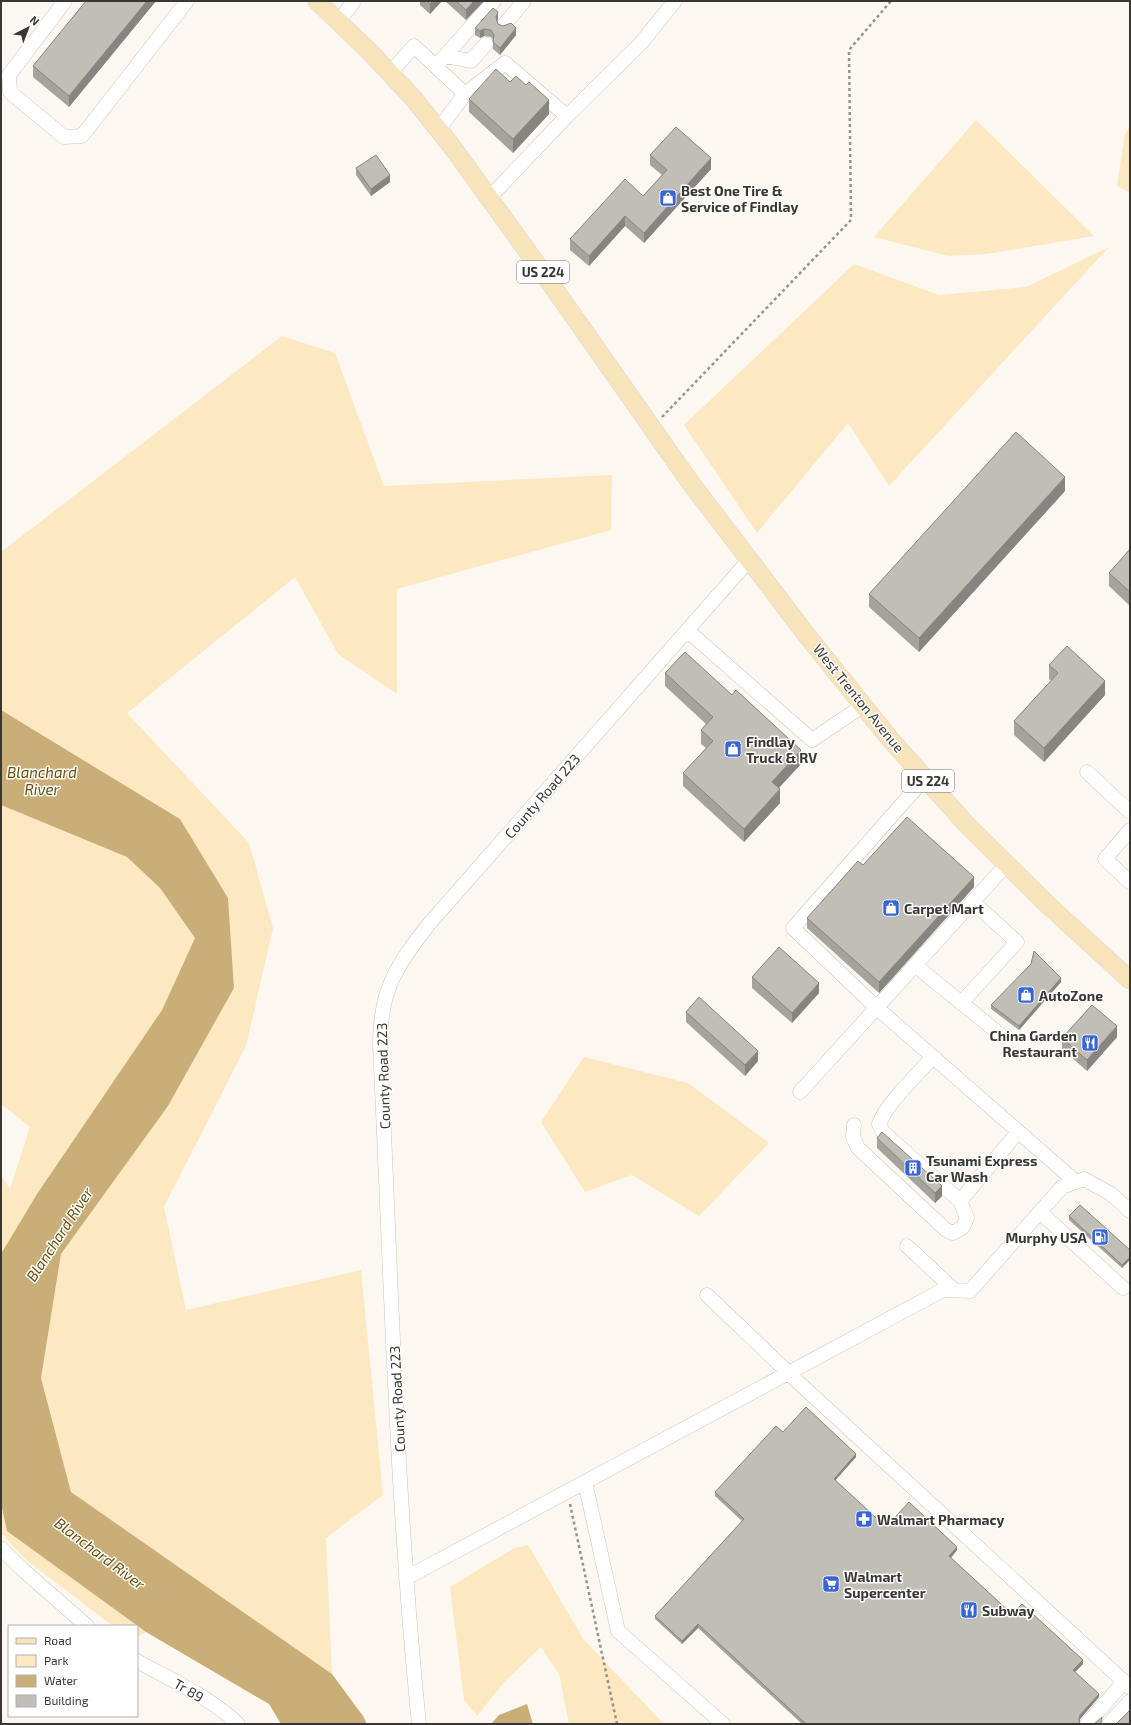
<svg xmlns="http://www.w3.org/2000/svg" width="1131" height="1725" viewBox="0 0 1131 1725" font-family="'Exo 2',sans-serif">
<rect width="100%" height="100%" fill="#fcf8f1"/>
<path fill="#fce8c1" d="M976 120 1094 236 986 254 949 256 874 237Z
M1130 126V193L1117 186 1125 134Z
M1109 247 889 486 848 423 757 533 684 425 854 264 939 295 1026 287Z
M282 336 335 353 384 486 612 475 611 530 397 589V694L338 654 295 577 127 713 249 843 273 928 246 1046 164 1207 186 1310 361 1270 383 1495 326 1538 332 1674 71 1492 41 1378 61 1254 168 1106 234 988 228 898 180 819 1 710V552Z
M1 805 127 857 160 888 195 938 162 1010 1 1256V1175L10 1189 30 1127 1 1104Z
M584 1057 688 1083 769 1143 699 1216 632 1175 585 1192 541 1122Z
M1 1503 8 1531 146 1632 137 1637V1626H113L25 1559 1 1533Z
M528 1545 584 1640 664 1724H569L559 1674 541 1647 505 1681 477 1716 464 1700 450 1587 514 1548Z"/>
<path fill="#c9ae77" d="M1 710 180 819 228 898 234 988 168 1106 61 1254 41 1378 71 1492 332 1674 363 1716 367 1724H281L269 1704 146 1632 7 1531 1 1503V1254L37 1194 162 1010 195 938 160 888 127 857 1 805Z
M527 1704 533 1724H491L499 1715Z"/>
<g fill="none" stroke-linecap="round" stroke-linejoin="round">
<defs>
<path id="minor" d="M65 1 9 75 10 92 64 137 82 136 187 1
M339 21 354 1
M504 25 524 1
M445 56 471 61 486 44
M436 66 494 1
M390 73 414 46 465 94 438 130
M465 94 505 63 567 116 489 198
M567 116 641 43 675 1
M688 631 812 740 864 705
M1087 772 1130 812
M925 778 793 928 877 1008 1076 1182
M1130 830 1105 859 1130 882
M916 966 1002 1036
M961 1003 1017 942 973 902
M800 1092 1007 864
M854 1125 853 1137 858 1148 946 1230 953 1233 963 1227 967 1218 960 1201 883 1132 879 1124C886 1104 918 1074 933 1057
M960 1201 1018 1132
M1040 1212 1123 1288
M907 1246 954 1290
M707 1295 798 1382 1130 1687
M585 1482 618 1631 723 1724
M1 1548 23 1570 87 1626
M406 1578 943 1290 970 1291 1062 1187 1084 1179 1111 1194 1130 1211
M137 1661C171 1680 210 1697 238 1724
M419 1724C396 1498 391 1271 380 1045 380 990 396 966 429 924L749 560
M1087 1724 1124 1682
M1109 1724 1130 1701"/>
<path id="major" d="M317 1 370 52 414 99 453 148 551 284 690 482 805 633 890 739 967 825 1049 906 1130 980"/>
</defs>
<use href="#minor" stroke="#c9c5be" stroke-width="15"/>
<use href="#major" stroke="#d7d7d6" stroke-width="19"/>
<path stroke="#96938e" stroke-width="2.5" stroke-dasharray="3 3" stroke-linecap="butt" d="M662 417 851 220 849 50 891 1
M570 1504 617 1724"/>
<use href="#minor" stroke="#fff" stroke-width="14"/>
<use href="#major" stroke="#f8e4ba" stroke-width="18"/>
</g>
<path fill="#a6a39d" d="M86 1H156L69 107 33 77V66Z
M420 1H442L430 14 420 5Z
M445 1H484L466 20Z
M498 19 497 21 498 24 516 35 500 55 493 49V40L491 37 484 36 480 38 475 35V28Z
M510 82 549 114 513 153 469 112V99Z
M650 155 711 169 644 243 625 226 589 266 570 250V239L643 196 662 175 650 165Z
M356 168 390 182 371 196 356 175Z
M1065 491 919 652 869 607V594Z
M1130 549V606L1109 586V573Z
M1049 665 1105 695 1044 762 1014 735V721L1051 681 1049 679Z
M665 673 801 764 779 788 780 803 744 842 683 786V773L706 748 701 744V730L706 724 665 686Z
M863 865 974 887 879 993 807 928V918Z
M752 977 819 993 792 1023 752 988Z
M1061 982 1019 1030 991 1009V1005Z
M686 1012 758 1061 745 1076 686 1022Z
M1117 1037 1087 1071 1062 1049V1038Z
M877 1138 942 1196 935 1203 877 1148Z
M1069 1216 1130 1250 1122 1268 1069 1220Z
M783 1432 856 1457 835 1480 886 1527 957 1550 951 1558 1012 1614 1083 1664 1075 1672 1099 1697 1080 1719 1079 1721 1080 1724H802L698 1628 682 1644 655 1619V1616L742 1521 715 1496V1492Z"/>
<path fill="#87857f" d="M147 1H156L69 107V96Z
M433 1H442L430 14V4Z
M474 1H484L466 20V10Z
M498 12V19L496 24V17Z
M516 28V35L500 55V48Z
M484 29V36L480 38V31Z
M549 100V114L513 153V139Z
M711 158V169L644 243V233Z
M390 175V182L371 196V189Z
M625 216V226L589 266V256Z
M1065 477V491L919 652V638Z
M1105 681V695L1044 762V748Z
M801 750V764L772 795V782Z
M780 789V803L744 842V829Z
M974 877V887L879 993V982Z
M1061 978V982L1019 1030V1026Z
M819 983V993L792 1023V1013Z
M1117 1026V1037L1087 1071V1060Z
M758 1051V1061L745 1076V1065Z
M942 1186V1196L935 1203V1193Z
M1130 1257V1260L1122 1268V1265Z
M856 1454V1457L834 1482V1479Z
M957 1547V1550L949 1560V1556Z
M698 1624V1628L682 1644V1641Z
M1083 1660V1664L1073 1674V1670Z
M1099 1694V1697L1080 1719 1079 1723V1719L1080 1715Z"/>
<path fill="#c1beb6" stroke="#87857f" d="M86 1H147L69 96 33 66Z
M427 1H433L430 4Z
M456 1H474L466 10Z
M493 8 498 12 496 17 498 24 503 26 511 23 516 28 500 48 493 42 494 35 491 30 484 29 480 31 475 28Z
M496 69 510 82 516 76 526 85 529 82 549 100 513 139 469 99Z
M676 127 711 158 644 233 625 216 589 256 570 239 625 179 643 196 667 170 650 155Z
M376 155 390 175 371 189 356 168Z
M1016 432 1065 477 919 638 869 594Z
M1130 549V592L1109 573Z
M1067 646 1105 681 1044 748 1014 721 1058 673 1049 665Z
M685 652 732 695 736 690 801 750 772 782 780 789 744 829 683 773 713 741 701 730 713 717 665 673Z
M907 817 974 877 879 982 807 918 858 861 863 865Z
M779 947 819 983 792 1013 752 977Z
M1034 951 1061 978 1019 1026 991 1005 1031 964Z
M699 997 758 1051 745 1065 686 1012Z
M1092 1005 1117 1026 1087 1060 1062 1038Z
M882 1132 942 1186 935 1193 877 1138Z
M1080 1205 1130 1250V1257L1122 1265 1069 1216Z
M806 1407 856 1454 834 1479 886 1527 909 1502 957 1547 949 1556 1012 1614 1022 1604 1083 1660 1073 1670 1099 1694 1080 1715 1079 1719 1080 1724H806L698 1624 682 1641 655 1616 744 1519 715 1492 776 1426 783 1432Z
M1130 1710V1724H1116Z
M1102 1717 1101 1723 1102 1724H1094Z"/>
<defs>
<symbol id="shop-square" viewBox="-11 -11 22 22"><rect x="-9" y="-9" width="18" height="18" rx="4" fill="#3865d5" stroke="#fff"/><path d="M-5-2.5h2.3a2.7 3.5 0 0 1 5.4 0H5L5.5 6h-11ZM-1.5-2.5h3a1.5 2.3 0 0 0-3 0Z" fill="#fff"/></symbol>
<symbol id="restaurant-square" viewBox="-11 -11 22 22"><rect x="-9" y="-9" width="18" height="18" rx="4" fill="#3865d5" stroke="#fff"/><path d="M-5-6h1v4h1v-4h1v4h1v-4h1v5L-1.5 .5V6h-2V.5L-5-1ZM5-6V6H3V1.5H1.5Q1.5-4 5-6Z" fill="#fff"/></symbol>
<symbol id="building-square" viewBox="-11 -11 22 22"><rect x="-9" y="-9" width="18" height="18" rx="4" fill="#3865d5" stroke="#fff"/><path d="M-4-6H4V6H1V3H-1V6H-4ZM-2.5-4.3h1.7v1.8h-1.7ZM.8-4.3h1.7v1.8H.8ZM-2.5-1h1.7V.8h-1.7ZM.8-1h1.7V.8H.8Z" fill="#fff"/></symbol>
<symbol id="fuel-square" viewBox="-11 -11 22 22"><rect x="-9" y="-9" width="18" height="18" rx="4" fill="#3865d5" stroke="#fff"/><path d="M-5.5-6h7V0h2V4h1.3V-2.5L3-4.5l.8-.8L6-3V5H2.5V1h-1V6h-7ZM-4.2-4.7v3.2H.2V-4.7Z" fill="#fff"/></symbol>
<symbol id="pharmacy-square" viewBox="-11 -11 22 22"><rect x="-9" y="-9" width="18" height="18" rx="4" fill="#3865d5" stroke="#fff"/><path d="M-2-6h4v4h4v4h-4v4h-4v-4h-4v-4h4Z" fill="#fff"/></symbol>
<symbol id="supermarket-square" viewBox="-11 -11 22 22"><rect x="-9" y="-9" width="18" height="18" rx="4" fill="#3865d5" stroke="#fff"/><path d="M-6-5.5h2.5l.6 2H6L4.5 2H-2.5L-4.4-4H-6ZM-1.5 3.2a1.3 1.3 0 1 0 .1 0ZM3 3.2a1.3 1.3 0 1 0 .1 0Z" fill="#fff"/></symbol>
</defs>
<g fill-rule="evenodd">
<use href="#shop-square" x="658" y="188" width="20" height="20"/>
<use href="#shop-square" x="723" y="739" width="20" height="20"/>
<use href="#shop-square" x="881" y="898" width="20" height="20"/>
<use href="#shop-square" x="1016" y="985" width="20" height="20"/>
<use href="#restaurant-square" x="1080" y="1033" width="20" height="20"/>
<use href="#building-square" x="903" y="1158" width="20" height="20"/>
<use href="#fuel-square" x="1090" y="1227" width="20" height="20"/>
<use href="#pharmacy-square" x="854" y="1509" width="20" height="20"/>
<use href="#supermarket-square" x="821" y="1574" width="20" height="20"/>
<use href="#restaurant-square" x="959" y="1600" width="20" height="20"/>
</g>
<g text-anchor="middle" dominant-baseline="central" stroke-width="3" stroke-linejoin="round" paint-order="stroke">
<g fill="#fff" stroke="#747371" stroke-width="1">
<rect x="517" y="261" width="52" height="22" rx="3"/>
<rect x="902" y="770" width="52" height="22" rx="3"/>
</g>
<g font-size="13" font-weight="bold" fill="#383734">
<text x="543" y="272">US 224</text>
<text x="928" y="781">US 224</text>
</g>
<g font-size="14" font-weight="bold" fill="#383734" stroke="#fff" text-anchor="start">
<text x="681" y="190">Best One Tire &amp;<tspan x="681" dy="16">Service of Findlay</tspan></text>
<text x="746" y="741">Findlay<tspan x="746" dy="16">Truck &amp; RV</tspan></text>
<text x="904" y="908">Carpet Mart</text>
<text x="1039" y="995">AutoZone</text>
<text x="1077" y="1035" text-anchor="end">China Garden<tspan x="1077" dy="16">Restaurant</tspan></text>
<text x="926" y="1160">Tsunami Express<tspan x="926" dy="16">Car Wash</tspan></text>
<text x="1087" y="1237" text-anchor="end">Murphy USA</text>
<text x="877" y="1519">Walmart Pharmacy</text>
<text x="844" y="1576">Walmart<tspan x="844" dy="16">Supercenter</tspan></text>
<text x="982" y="1610">Subway</text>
</g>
<g font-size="14" fill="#383734" stroke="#fff">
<text transform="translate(859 698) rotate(51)">West Trenton Avenue</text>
<text transform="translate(542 796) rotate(-49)">County Road 223</text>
<text transform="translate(383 1076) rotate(-92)">County Road 223</text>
<text transform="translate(397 1399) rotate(-93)">County Road 223</text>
<text transform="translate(189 1690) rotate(30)">Tr 89</text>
</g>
<g font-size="15" font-style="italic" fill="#694e07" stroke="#fff">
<text x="42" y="772">Blanchard<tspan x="42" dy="17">River</tspan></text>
<text transform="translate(59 1234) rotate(-57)">Blanchard River</text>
<text transform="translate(100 1553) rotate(37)">Blanchard River</text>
</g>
</g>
<rect width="1131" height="1725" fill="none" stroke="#383734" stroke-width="4"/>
<rect x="8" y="1625" width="130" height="92" fill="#ffffff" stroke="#afafae"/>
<rect x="16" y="1638" width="20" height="6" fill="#f8e4ba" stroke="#afafae"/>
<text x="44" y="1645" font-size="12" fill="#383734">Road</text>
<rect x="16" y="1655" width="20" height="12" fill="#fce8c1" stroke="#afafae"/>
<text x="44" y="1665" font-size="12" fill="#383734">Park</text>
<rect x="16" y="1675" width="20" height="12" fill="#c9ae77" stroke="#afafae"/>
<text x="44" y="1685" font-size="12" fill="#383734">Water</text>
<rect x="16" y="1695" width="20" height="12" fill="#c1beb6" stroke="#afafae"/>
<text x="44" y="1705" font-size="12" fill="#383734">Building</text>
<g transform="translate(28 28) rotate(42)" stroke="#ffffff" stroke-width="3" paint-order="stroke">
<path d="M0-3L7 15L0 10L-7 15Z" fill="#383734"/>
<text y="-6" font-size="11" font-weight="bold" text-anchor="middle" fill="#383734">N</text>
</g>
</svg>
